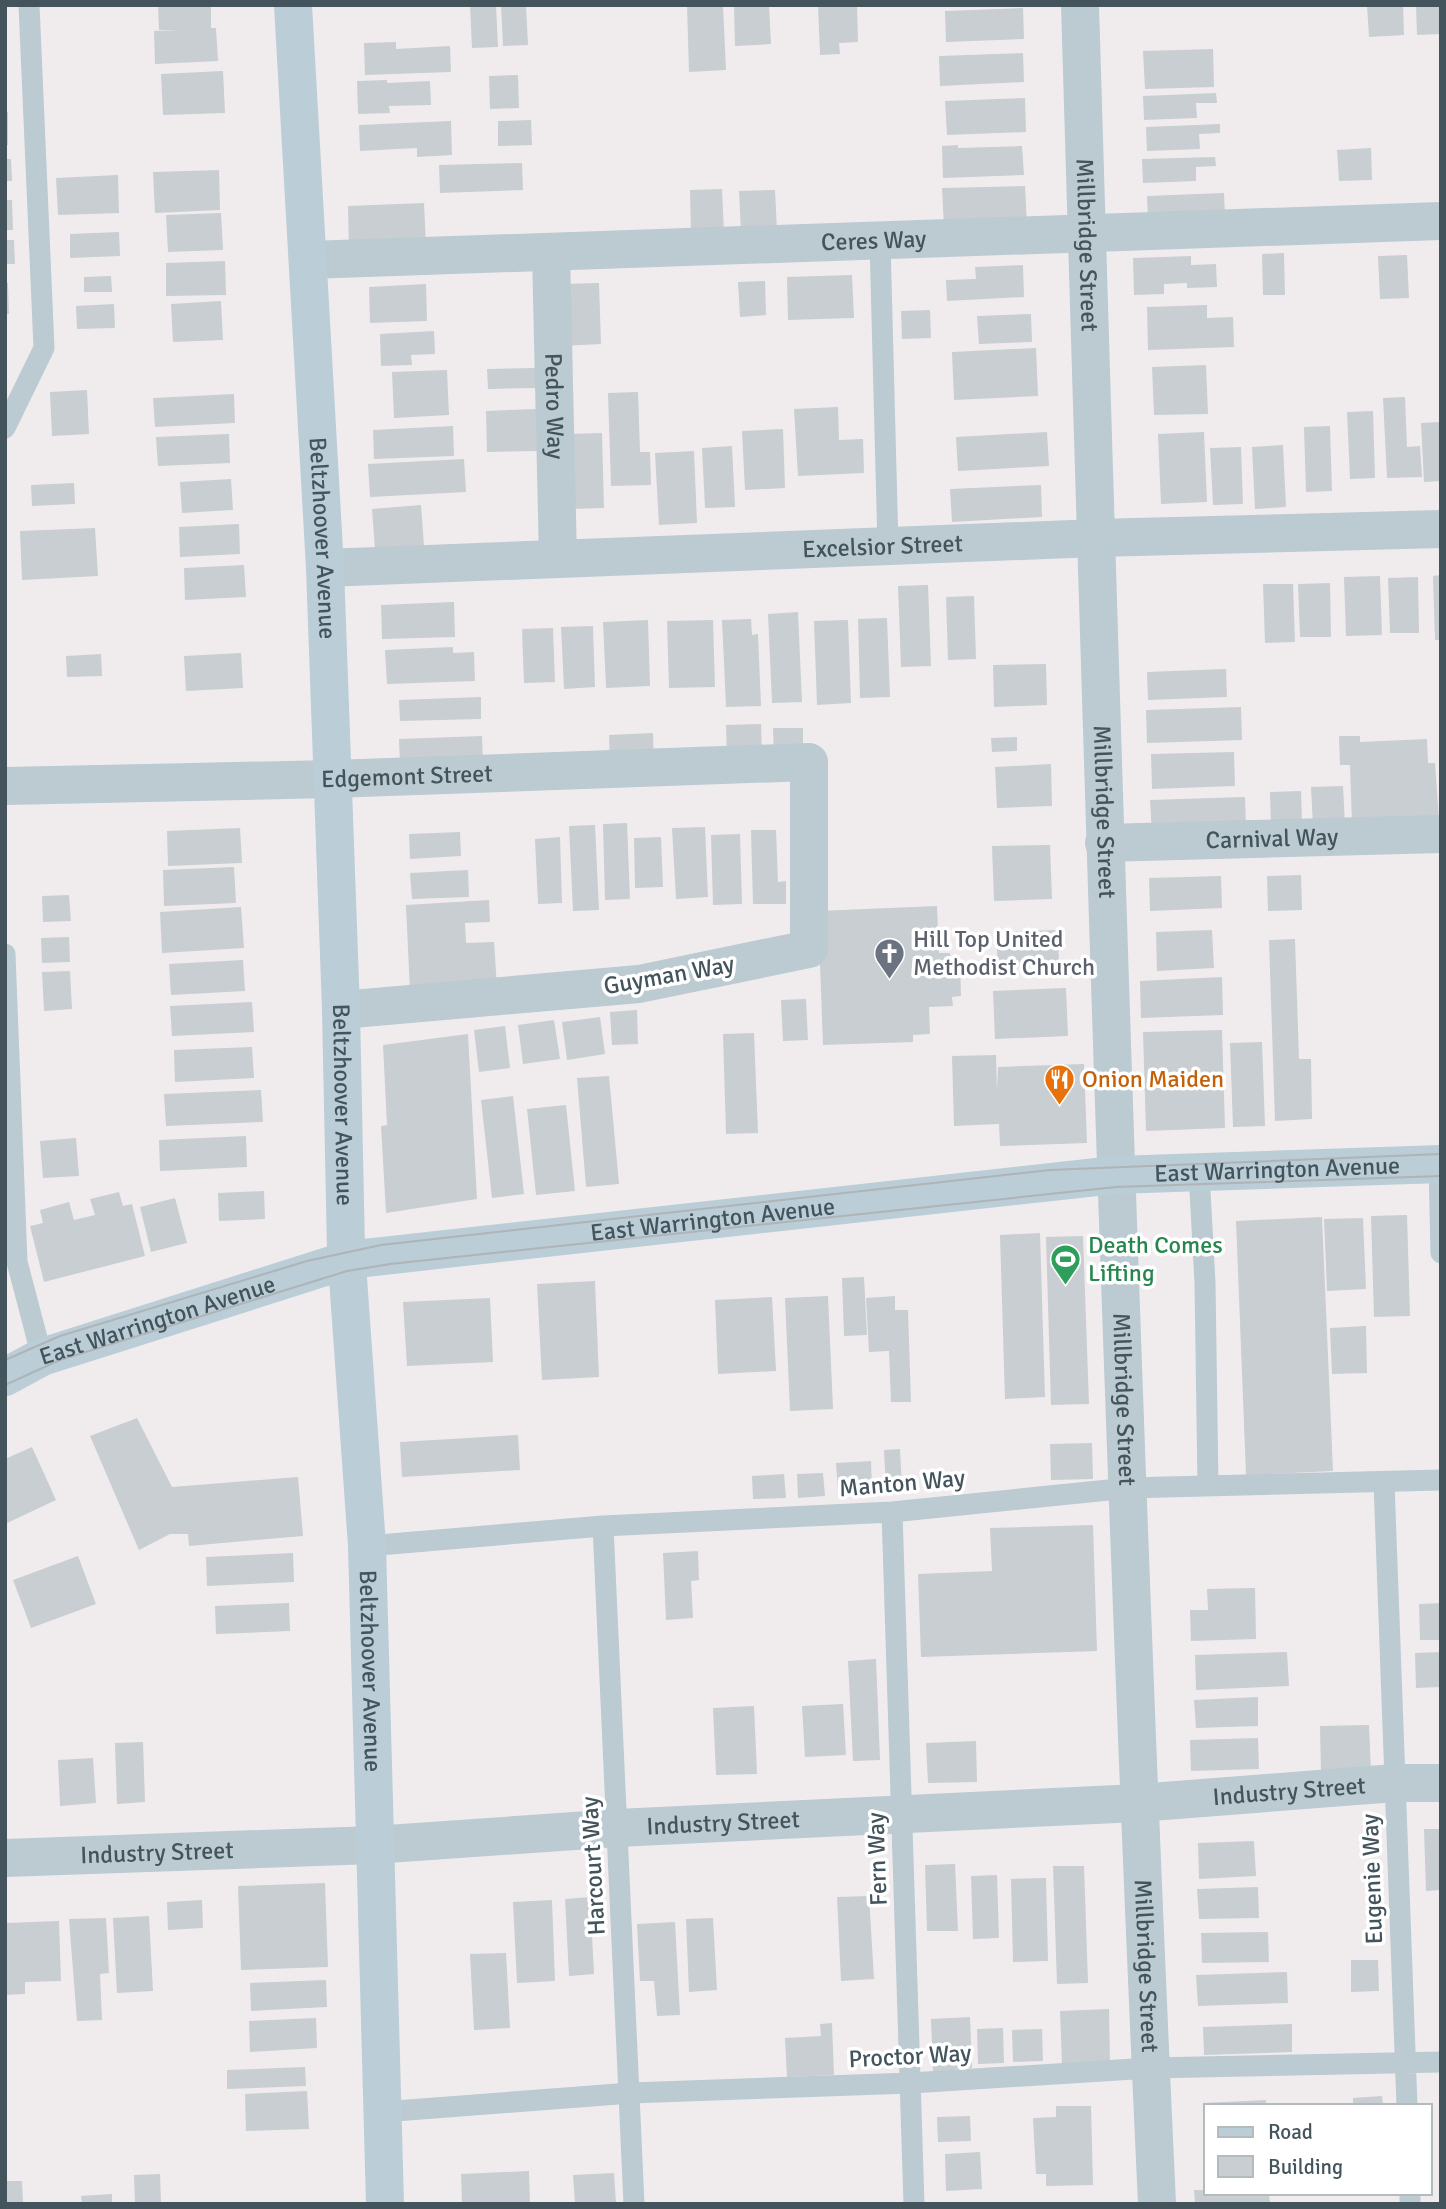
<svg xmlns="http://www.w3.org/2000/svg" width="1446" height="2209" viewBox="0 0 1446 2209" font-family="Signika,sans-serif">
<rect width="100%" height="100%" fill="#f0eced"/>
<path fill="#c8ced2" d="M158 5H211V28H216L218 61 155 64 154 31 180 30H159Z
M470 5H496L498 47 472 48Z
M501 5H526L528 45 503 46Z
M687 5H723L726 70 689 72Z
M734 5H769L771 44 735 46Z
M818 5H857L858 42 839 43 840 54 820 55Z
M1367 5H1403L1404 35 1369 37Z
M1416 5H1441V34L1417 35Z
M1023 8 1024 39 946 42 945 11Z
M396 42V49L450 46 451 72 365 75 364 43Z
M1213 49 1214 87 1145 89 1143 51Z
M1023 53 1024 82 940 86 939 56Z
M223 71 225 113 163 115 161 74Z
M518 75 519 108 490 109 489 76Z
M387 80V83L430 81 431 105 389 106 390 113 358 114 357 81Z
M1216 93 1217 103H1196L1197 118 1144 120 1143 96Z
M1025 98 1026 132 947 135 945 101Z
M5 112H8V145H5Z
M531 120 532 145 498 146V121Z
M451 121 452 155 417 157V148L360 151 359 125Z
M1220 124V133L1199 134 1200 149 1147 151 1146 127Z
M958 145V148L1022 146 1024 175 943 178 942 146Z
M1371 148 1372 180 1339 181 1337 150Z
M1215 157 1216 166 1196 167V181L1143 183 1142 159Z
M5 159H11L12 181H5Z
M522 163 523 190 440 193 439 165Z
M219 170 220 210 155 213 153 172Z
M118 175 119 213 58 215 56 178Z
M1025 186 1027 224 944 227 942 188Z
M722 189 724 232 691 234 690 190Z
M775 190 777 230 741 232 739 191Z
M1224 193 1225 216 1148 219 1147 196Z
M5 200H12L13 230H5Z
M424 203 426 247 349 250 348 206Z
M221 213 223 250 168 252 166 215Z
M119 232 120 256 70 258V234Z
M5 240H14L15 264H5Z
M1284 253 1285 295H1263L1262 254Z
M1407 255 1409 298 1380 299 1378 256Z
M1191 256V265L1216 264 1217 287 1187 288V283L1164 284V294L1134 295 1133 258Z
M225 261 226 295 166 296V263Z
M1023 265 1024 297 947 301 946 280 976 279 975 267Z
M852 275 854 318 788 320 787 277Z
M111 276 112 292H84V277Z
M765 281 766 315 740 317 738 282Z
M5 283H8L9 314H5Z
M599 283 601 344 562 346 559 284Z
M426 284 427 321 370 323 369 287Z
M221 301 223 340 173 342 171 304Z
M114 304 115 328 77 329 76 306Z
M1207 305V318L1233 317 1234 347 1148 350 1147 307Z
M930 310 931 338 902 339 901 311Z
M1031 314 1032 342 979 344 977 316Z
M434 331 435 354 411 355 412 365 381 366 380 334Z
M1036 348 1038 396 954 400 952 352Z
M1206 365 1208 414 1154 415 1152 367Z
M536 368V388L488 389 487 369Z
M447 370 449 415 394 418 392 372Z
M87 390 89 434 52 436 50 392Z
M638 392 640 452H650L651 485 611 486 608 393Z
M234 394 235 423 155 427 153 398Z
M1405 397 1407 447 1420 446 1422 477 1387 478 1383 398Z
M838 407 839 440 863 439 864 473 798 476 794 409Z
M536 409 537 451 487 452 486 411Z
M1373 411 1375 478 1350 479 1347 412Z
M1441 422V481L1424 482 1421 423Z
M453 426 454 456 374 459 373 430Z
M1330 426 1332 491 1306 492 1304 427Z
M783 429 785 488 745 490 742 431Z
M1047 432 1049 466 958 471 956 437Z
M1204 432 1207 502 1161 504 1158 434Z
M602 433 604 508 570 509 568 434Z
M229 434 230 463 158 466 156 437Z
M1283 445 1286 507 1255 509 1252 447Z
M732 446 735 507 705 508 702 448Z
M1241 447 1243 504 1213 505 1210 448Z
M694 451 697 523 659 525 655 453Z
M464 459 466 492 370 497 368 464Z
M231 479 233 510 182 513 180 482Z
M74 483 75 504 32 506 31 485Z
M1041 485 1042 517 952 522 950 489Z
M421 505 424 546 375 550 372 509Z
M239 524 240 554 180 557 179 527Z
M95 528 98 576 22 580 20 531Z
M244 565 246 597 185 600 184 568Z
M1441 575V640H1435L1433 576Z
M1380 576 1382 635 1346 636 1344 577Z
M1418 577 1419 633H1390L1388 578Z
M1330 583 1331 637H1300L1298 584Z
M1263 584H1293L1295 642 1265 643Z
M928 585 931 666 901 667 898 586Z
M974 596 976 659 948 660 946 597Z
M454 602 455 637 382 639 381 605Z
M798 612 802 702 772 703 768 614Z
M887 618 890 697 860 698 858 619Z
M751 619 752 635 758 634 761 706 726 707 722 620Z
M648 620 650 686 606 688 603 622Z
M713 620 715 687 669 688 667 621Z
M848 620 851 703 817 705 814 621Z
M593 626 595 687 564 689 561 627Z
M553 628 555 682 524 683 522 629Z
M453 647V653L474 652 475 681 387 684 385 650Z
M241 653 243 688 186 691 184 656Z
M101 654 102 676 67 677 66 656Z
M1046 664 1047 705 994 707 993 665Z
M1226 669 1227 697 1148 700 1147 672Z
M481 697V719L400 721 399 700Z
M1241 707 1242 740 1147 743 1146 710Z
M761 724 762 758 727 759 726 725Z
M773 728H803V758H774Z
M653 733 654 764 610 765 609 735Z
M482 736 483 762 400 765 399 739Z
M1339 736H1360V742L1427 739 1428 763H1435L1439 820 1352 823 1350 765H1340Z
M1017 737V751L992 752 991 738Z
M1234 752 1235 786 1152 789 1151 754Z
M1051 764 1052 806 997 808 995 767Z
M1343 786 1345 825 1313 826 1311 787Z
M1301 791 1302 824 1271 825 1270 792Z
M1245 797 1246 831 1152 835 1150 800Z
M627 823 630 899 605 900 603 824Z
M595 825 599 910 573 911 569 826Z
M705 827 708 897 676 899 672 828Z
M240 828 242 863 168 866 167 831Z
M751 830H776L778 882 786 881V904H753Z
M460 832 461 856 410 859 409 834Z
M740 834 742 904 713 905 711 835Z
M560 837 562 903 538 904 535 839Z
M661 837 663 887 635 888 634 838Z
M1050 845 1052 899 994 901 992 846Z
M234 867 236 903 164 906 163 870Z
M468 870 469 897 412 899 410 873Z
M1301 875 1302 910 1268 911 1267 876Z
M1221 876 1222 908 1150 911 1149 878Z
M69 895 71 921 43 922 42 896Z
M489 900 490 922 465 923 466 943 494 942 497 987 410 992 406 905Z
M937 906 939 953H950V963H960L961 996 952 997 953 1006 929 1007 930 1034 913 1035V1042L823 1045 818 911Z
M241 907 244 948 162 953 160 912Z
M1058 930 1059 966 998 968 996 932Z
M1212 930 1214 968 1157 971 1156 932Z
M69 937 70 962 42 963 41 938Z
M1295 939 1299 1059H1311L1312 1119 1275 1121 1269 940Z
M243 960 245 991 171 995 169 964Z
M70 971 72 1009 44 1011 42 972Z
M1222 977 1223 1015 1141 1018 1140 981Z
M1066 988 1068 1036 995 1039 993 991Z
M806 999 808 1040 783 1041 781 1000Z
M252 1002 254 1032 172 1036 170 1006Z
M637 1010 638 1044 612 1045 610 1012Z
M600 1017 605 1054 567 1060 562 1022Z
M554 1020 560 1059 523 1064 518 1025Z
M505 1026 510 1068 479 1072 474 1030Z
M1222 1030 1225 1128 1146 1131 1143 1032Z
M754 1033 758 1133 726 1134 723 1034Z
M468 1034 477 1199 386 1213 381 1126 387 1125 383 1045Z
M1262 1042 1265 1126 1233 1127 1230 1043Z
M252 1047 254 1078 175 1082 174 1050Z
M996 1055 997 1092 998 1067 1084 1064 1087 1143 1000 1146 999 1124 954 1126 952 1056Z
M609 1076 619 1184 586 1187 577 1078Z
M261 1090 263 1122 166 1126 164 1094Z
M513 1096 524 1194 492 1198 481 1100Z
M566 1105 575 1191 536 1195 527 1109Z
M246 1136 247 1167 160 1171 159 1140Z
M76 1138 79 1176 43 1178 40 1141Z
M264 1191 265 1219 219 1221 218 1193Z
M119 1192 123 1206 132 1204 145 1256 44 1282 30 1226 43 1223 40 1210 69 1202 74 1220 95 1215 90 1199Z
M175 1198 187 1243 151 1252 140 1207Z
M1407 1215 1410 1316 1374 1317 1371 1216Z
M1322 1217 1333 1471 1246 1475 1236 1221Z
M1363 1218 1366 1289 1327 1291 1324 1219Z
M1040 1233 1045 1397 1005 1399 1000 1235Z
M1083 1236 1089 1404 1051 1405 1046 1237Z
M864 1277 867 1335 844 1336 842 1278Z
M595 1281 599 1377 542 1380 537 1284Z
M828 1296 833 1409 790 1411 785 1298Z
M895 1296V1310H908L911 1402H891L889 1351 869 1352 866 1298Z
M772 1297 776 1371 718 1374 715 1300Z
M490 1298 493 1362 407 1366 403 1302Z
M1366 1326 1367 1373 1332 1374 1330 1328Z
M137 1418 172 1487 298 1477 303 1536 189 1546 188 1534H170L139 1550 90 1436Z
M518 1435 520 1470 402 1477 400 1442Z
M1092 1443 1093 1479 1051 1480 1050 1444Z
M32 1447 56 1500 5 1524V1459Z
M900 1449 902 1489 886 1490 884 1450Z
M871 1461 872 1490 838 1492 836 1463Z
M823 1473 825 1496 798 1498 797 1474Z
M784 1474 786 1498 753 1499 752 1476Z
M1093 1525 1097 1651 921 1657 918 1574 992 1571 990 1528Z
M698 1551 699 1580 691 1581 693 1618 666 1620 663 1553Z
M293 1553 294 1582 207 1586 206 1557Z
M78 1556 96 1604 31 1628 13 1580Z
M1255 1588 1256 1639 1191 1641 1190 1610H1208L1207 1589Z
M289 1603 290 1631 216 1634 215 1606Z
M1441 1603V1640H1420L1419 1604Z
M1287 1652 1289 1686 1196 1690 1195 1655Z
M1441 1652V1687L1416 1688 1415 1653Z
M876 1659 880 1760 853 1761 848 1661Z
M1258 1697V1726L1196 1728 1194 1700Z
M843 1704 846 1755 805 1757 802 1706Z
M754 1706 757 1774 716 1775 713 1708Z
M1369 1725 1371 1771 1321 1774 1320 1726Z
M1258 1738 1259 1769 1191 1771 1190 1740Z
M976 1741 977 1782 928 1783 926 1743Z
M143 1742 145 1802 117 1804 115 1743Z
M93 1758 96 1803 60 1806 58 1760Z
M1424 1829H1441V1890L1426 1891Z
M1254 1841 1256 1876 1199 1879 1198 1843Z
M955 1864 958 1931H927L925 1865Z
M1053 1866H1084L1088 1983 1057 1984Z
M997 1875 999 1938 973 1939 971 1876Z
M1046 1878 1048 1961 1013 1962 1011 1879Z
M325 1883 328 1967 241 1970 238 1886Z
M1258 1887 1259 1918 1199 1919 1197 1889Z
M869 1896 874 1979 841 1981 837 1897Z
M590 1897 594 1974 569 1976 565 1899Z
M202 1900 203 1928 168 1930 167 1902Z
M552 1900 555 1981 517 1983 513 1902Z
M149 1916 153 1991 117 1993 113 1918Z
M106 1918 109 1973 100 1974 102 2020 77 2021 69 1919Z
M713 1918 717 1990 689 1992 686 1919Z
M59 1921 61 1981 25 1982V1994L5 1995V1923Z
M675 1922 680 2015 657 2016 654 1981H640L637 1924Z
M1268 1932 1269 1962 1202 1963 1201 1933Z
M506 1953 510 2028 474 2030 470 1954Z
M1351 1960H1378L1379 1991 1351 1992Z
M1287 1972 1288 2003 1198 2006 1196 1975Z
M326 1980 327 2007 251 2011 250 1983Z
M1109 2009 1110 2063 1062 2065 1060 2011Z
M970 2017 972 2068 933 2072 931 2019Z
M316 2018 317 2048 250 2052 249 2021Z
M832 2023 834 2075 787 2077 785 2038 821 2036 820 2024Z
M1292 2024V2052L1204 2055 1203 2027Z
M1003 2028 1004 2063 978 2064 977 2029Z
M1042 2029 1043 2061 1013 2062 1012 2030Z
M305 2067 306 2086 227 2089V2070Z
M307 2091 309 2129 246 2131 245 2094Z
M1382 2096 1383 2106H1353V2098Z
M1266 2100V2106H1206V2132L1204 2133 1203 2103Z
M1056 2106H1091L1093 2185 1046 2186V2174H1036L1033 2118 1056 2117Z
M970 2116 971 2141 938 2142 937 2117Z
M980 2152 982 2189 946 2191 945 2154Z
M529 2171 530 2204H462L461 2174Z
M614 2173 616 2204H575L573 2175Z
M160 2174 161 2204H135L134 2175Z
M5 2181H22L23 2204H5Z
M1194 2190H1206V2193H1269L1270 2204H1195Z
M112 2194V2204H82L81 2196Z"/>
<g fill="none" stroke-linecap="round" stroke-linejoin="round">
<path stroke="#bbcbd1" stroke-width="21" d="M880 241 888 546
M5 428 44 348 29 5
M5 954 17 1262 42 1357
M1439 1164 1441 1253
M1199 1172 1205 1283 1208 1486
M1384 1482 1407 2106
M892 1512 914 2204
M603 1526 634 2204
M367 1546 603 1526 892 1512 1128 1488 1441 1480
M382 2112 631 2093 911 2083 1150 2068 1441 2062
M1410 2193V2204"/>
<g stroke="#bbcbd1" stroke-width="38">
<path id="s1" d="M1080 5C1102 738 1123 1471 1157 2204"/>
<path id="s2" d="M551 252 558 559"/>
<path id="s3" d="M309 260 1441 221"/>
<path id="s4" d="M325 568 1097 538 1441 529"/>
<path id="s5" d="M5 786 332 779 809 762V949L639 984 341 1010"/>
<path id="s6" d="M1104 843 1441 834"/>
<path id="s7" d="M5 1858 373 1845 617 1828 1138 1803 1395 1783H1441"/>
</g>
<g stroke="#bbcdd6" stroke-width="38">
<path id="s8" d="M293 5 325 568 341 1010 346 1250 367 1546 385 2204"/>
<path id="s9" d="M5 1377 42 1357 347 1260 1115 1175 1441 1164"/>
</g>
<path stroke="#aeb4b8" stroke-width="2" d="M5 1360 60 1336 307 1261 381 1245 1050 1170 1441 1154
M5 1385 60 1360 347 1271 390 1264 1116 1187 1441 1176"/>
</g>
<defs>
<symbol id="church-pin" viewBox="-11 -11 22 30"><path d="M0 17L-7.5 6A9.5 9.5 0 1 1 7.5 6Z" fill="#6b7280" stroke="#fff"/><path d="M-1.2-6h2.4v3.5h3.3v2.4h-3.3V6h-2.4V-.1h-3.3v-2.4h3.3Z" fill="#fff"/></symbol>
<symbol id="restaurant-pin" viewBox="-11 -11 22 30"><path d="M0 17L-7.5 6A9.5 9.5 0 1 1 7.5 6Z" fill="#e8710a" stroke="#fff"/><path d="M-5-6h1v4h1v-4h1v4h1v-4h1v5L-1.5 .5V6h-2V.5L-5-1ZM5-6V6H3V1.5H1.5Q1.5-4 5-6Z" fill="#fff"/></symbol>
<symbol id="stadium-pin" viewBox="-11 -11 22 30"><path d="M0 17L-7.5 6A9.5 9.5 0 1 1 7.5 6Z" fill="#2e9e5b" stroke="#fff"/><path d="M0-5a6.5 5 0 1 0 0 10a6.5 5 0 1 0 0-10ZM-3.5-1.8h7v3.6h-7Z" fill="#fff"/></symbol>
</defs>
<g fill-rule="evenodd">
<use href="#church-pin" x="872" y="936" width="35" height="47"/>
<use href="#restaurant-pin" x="1042" y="1062" width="35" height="47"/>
<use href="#stadium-pin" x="1048" y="1242" width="35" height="47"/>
</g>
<g text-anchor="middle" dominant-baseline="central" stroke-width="7" stroke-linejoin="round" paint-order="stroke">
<g font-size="24" fill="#43545c" stroke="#fff">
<text stroke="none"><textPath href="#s3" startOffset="565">Ceres Way</textPath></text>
<text stroke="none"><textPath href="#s1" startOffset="240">Millbridge Street</textPath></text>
<text stroke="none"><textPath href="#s2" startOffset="154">Pedro Way</textPath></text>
<text stroke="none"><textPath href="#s8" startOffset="534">Beltzhoover Avenue</textPath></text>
<text stroke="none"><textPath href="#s4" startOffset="558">Excelsior Street</textPath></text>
<text stroke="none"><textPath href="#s5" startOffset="402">Edgemont Street</textPath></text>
<text stroke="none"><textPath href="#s1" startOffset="807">Millbridge Street</textPath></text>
<text stroke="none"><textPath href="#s6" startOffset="168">Carnival Way</textPath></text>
<text transform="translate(669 975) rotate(-10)">Guyman Way</text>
<text stroke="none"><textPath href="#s8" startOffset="1101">Beltzhoover Avenue</textPath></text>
<text stroke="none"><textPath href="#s9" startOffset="1297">East Warrington Avenue</textPath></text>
<text stroke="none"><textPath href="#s9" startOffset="730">East Warrington Avenue</textPath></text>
<text stroke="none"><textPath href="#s9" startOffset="163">East Warrington Avenue</textPath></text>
<text stroke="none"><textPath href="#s1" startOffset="1395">Millbridge Street</textPath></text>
<text transform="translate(902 1483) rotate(-5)">Manton Way</text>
<text stroke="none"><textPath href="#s8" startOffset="1668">Beltzhoover Avenue</textPath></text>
<text stroke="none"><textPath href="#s7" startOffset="1286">Industry Street</textPath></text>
<text stroke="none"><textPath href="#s7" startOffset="719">Industry Street</textPath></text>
<text stroke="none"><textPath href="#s7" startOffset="152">Industry Street</textPath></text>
<text transform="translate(877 1859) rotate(-92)">Fern Way</text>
<text transform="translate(593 1866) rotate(-93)">Harcourt Way</text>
<text transform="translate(1372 1879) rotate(-92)">Eugenie Way</text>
<text stroke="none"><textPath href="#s1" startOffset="1962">Millbridge Street</textPath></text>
<text transform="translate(910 2056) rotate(-3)">Proctor Way</text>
</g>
<g font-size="24" fill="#5b616d" stroke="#fff" text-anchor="start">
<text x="913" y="939">Hill Top United<tspan x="913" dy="28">Methodist Church</tspan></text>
</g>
<g font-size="24" fill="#c56008" stroke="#fff" text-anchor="start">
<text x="1082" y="1079">Onion Maiden</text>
</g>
<g font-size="24" fill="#27864d" stroke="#fff" text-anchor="start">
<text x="1088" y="1245">Death Comes<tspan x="1088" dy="28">Lifting</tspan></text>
</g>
</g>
<rect width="1446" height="2209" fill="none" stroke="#43545c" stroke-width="14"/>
<rect x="1204" y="2104" width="228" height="91" fill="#ffffff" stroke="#b4bbbe" stroke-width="2"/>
<rect x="1218" y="2127" width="35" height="10" fill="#bbcdd6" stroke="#b4bbbe" stroke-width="2"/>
<text x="1268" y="2139" font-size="21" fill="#43545c">Road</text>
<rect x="1218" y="2156" width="35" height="21" fill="#c8ced2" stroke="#b4bbbe" stroke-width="2"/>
<text x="1268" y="2174" font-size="21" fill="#43545c">Building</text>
</svg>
